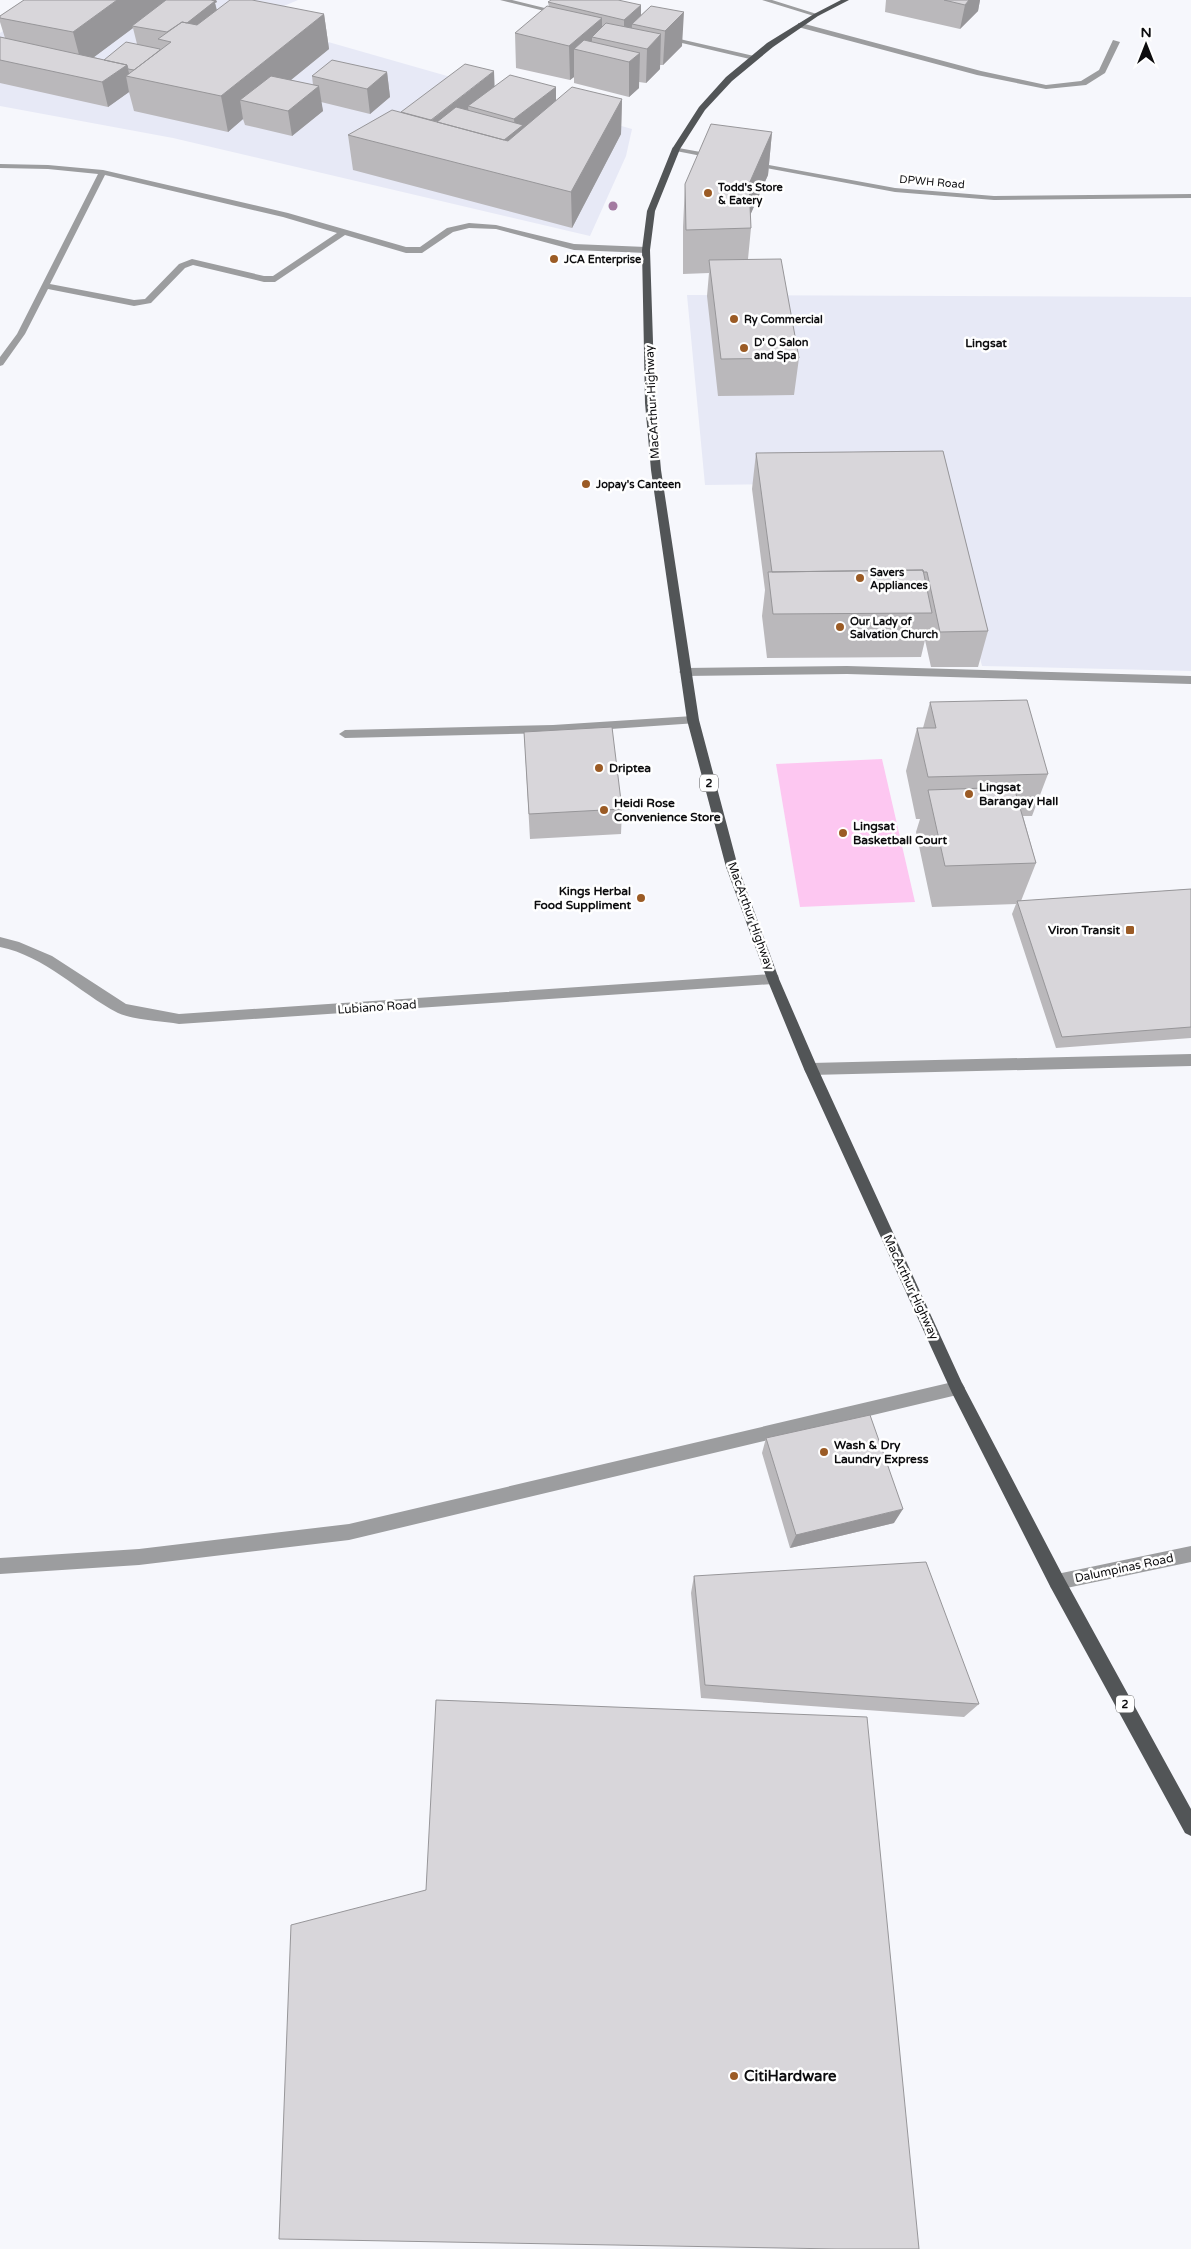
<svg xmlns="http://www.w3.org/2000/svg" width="1191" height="2249" viewBox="0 0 1191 2249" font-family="'Varela Round',sans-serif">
<rect width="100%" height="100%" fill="#f6f7fc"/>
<path fill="#e7e9f6" d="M49 0H298L251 20 632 129 626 156 590 236 173 138 0 106V33Z
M687 295 1191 297V671L982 666 936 482 705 485Z"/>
<path fill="#fdc7f1" d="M882 759 915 902 800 907 776 764Z"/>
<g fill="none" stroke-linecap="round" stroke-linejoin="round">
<path fill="#9c9d9f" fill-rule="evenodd" d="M500 0H512L565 13 561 15Z
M762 0H772L820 15 814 16Z
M662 35 754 56 758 58 754 60 665 39H662Z"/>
<path fill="#9c9d9f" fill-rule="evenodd" d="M801 23 981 71 1046 85 1081 81 1099 70 1113 40 1120 42 1105 73 1086 85 1046 89 977 75 798 27V23Z
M673 147 717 155 721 157 717 159 676 151 672 149Z
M747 161 895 188 994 196 1191 194V198L994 200 895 192 750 165 746 163Z
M0 164 48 165 103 170 288 213 406 247H420L447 228 469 223 496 225 574 244 646 247 650 250 646 253 574 250 496 229 469 228 453 232 422 253H406L345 235 275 282H264L193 265 185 268 151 303 134 306 48 289 25 334 3 365 0 366V357L17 334 98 174 48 169 0 168ZM105 175 283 217 337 233 273 276H264L192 259 179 264 145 299 134 300 50 284Z
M847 666 1191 676V684L847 674 685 676 679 672 685 668Z
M693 716 697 717 699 720 697 723 553 733 345 738 339 734 345 730 553 725Z
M0 937 19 942 52 956 126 1004 179 1014 773 974 778 975 779 979 778 983 773 984 179 1024C162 1021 133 1020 118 1013 78 992 45 956 0 947Z
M1191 1054V1066L811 1075 806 1073 804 1069 806 1065 811 1063Z
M957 1381 962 1383 965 1388 962 1393 957 1395 349 1540 139 1565 0 1574V1558L139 1549 349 1524Z"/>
<path fill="#9c9d9f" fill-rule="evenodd" d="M1191 1546V1562L1057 1590 1051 1588 1049 1582 1051 1576 1057 1574Z"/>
<path fill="#525557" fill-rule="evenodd" d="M841 0H849L818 16 773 47 732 81 705 110 680 149 655 211 650 250 655 403 661 470 699 720 738 867 779 979 818 1069 962 1383 1063 1576 1191 1809V1836L1185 1833 1051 1588 952 1393 804 1069 767 979 726 867 687 720 651 470 645 403 642 250 647 211 672 149 699 107 726 77 767 43 814 14Z"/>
</g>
<circle fill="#a37aa1" cx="613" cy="206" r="4.5"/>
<path fill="#bab8bb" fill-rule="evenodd" d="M24 0H216L217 2 215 3 217 10 324 14 329 49 291 80 313 85 312 76 387 72 390 97 370 114 321 102 323 111 292 136 245 125 243 119 228 132 134 111 129 92 108 107 0 83V37L5 38 0 22V16ZM133 28 137 44 104 60 94 57Z
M886 0H980L978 11 960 29 885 12Z
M548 2 641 5V15L651 6 682 46 663 65H660V69L646 83 639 82V88L629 97 574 83V77L570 80 516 68 515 33 549 7Z
M495 86 556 87V100L622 99 621 134 572 228 353 170 348 135 401 112Z
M772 132 768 175 750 215 751 228 748 259 799 358 794 395 718 396 707 296 709 273 683 274V227L685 184Z
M943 451 988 631 978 667H931L925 640 921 657 767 658 762 616 765 590 752 489 756 453Z
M930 702 1048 774 1032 816H1023L1036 863 1021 901 1191 889V1038L1056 1048 1012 914 1016 904 932 907 916 832 920 819H916L906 771 917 728H923Z
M524 732 622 809 621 834 530 839Z
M766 1438 894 1523 790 1548 762 1453Z
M694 1576 979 1704 964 1717 701 1698 691 1593Z"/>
<path fill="#979699" d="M117 0H170L132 26 133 28 82 66 73 32Z
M198 0H216L217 2 215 3 220 25 173 33Z
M969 0H980L978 11 960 29 965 5Z
M641 5V26L632 24 631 45 624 44V20Z
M684 12 682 46 663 65 665 31Z
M324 14 329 49 260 105 240 100 243 119 228 132 221 96Z
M602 18V39L592 37V53L574 49V77L570 80 569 46Z
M661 34 660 69 646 83 647 49Z
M640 53 639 88 629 97V62Z
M127 65 130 77 126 76 129 92 108 107 102 82Z
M494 71 495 96 468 106 469 117 428 123Z
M387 72 390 97 370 114 367 89Z
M319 86 323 111 292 136 288 111Z
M556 87V112L523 138 499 144 515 131 514 119Z
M622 99 621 134 572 228 571 192Z
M772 132 768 175 745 227 749 184Z
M903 1509 894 1523 790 1548 796 1535Z"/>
<path fill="#d8d6da" stroke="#979699" d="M24 0H117L73 32 0 18V16Z
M166 0H211L215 1 187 23 182 22 167 32 132 26Z
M230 0H252L324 14 221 96 126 76 171 42 158 39 182 22 197 25Z
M551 0H618L641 5 624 20 548 2Z
M944 0H969L965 5Z
M547 6 602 18 569 46 515 33Z
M651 6 684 12 665 31 632 24Z
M606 23 661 34 647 49 592 37Z
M0 37 127 65 102 82 0 60Z
M584 40 640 53 629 62 574 49Z
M126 42 160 49V50L134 70 128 69 127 65 104 60Z
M332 60 387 72 367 89 312 76Z
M465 64 494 71 431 120 401 112Z
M510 75 556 87 514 119 468 106Z
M271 76 319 86 288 111 240 100Z
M572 87 622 99 571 192 348 135 392 110 508 141Z
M456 107 523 125 504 140 437 122Z
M711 124 772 132 749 184 751 228 686 230 685 184Z
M781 259 799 358 721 359 709 260Z
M943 451 988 631 940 632 927 572H923V570L772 572 756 453Z
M923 570 932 613 773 614 768 572Z
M1027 700 1048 774 928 777 917 728H936L930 702Z
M612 727 622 809 529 814 524 732Z
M1014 787 1036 863 945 866 928 790Z
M1191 889V1027L1062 1037 1017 901Z
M870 1415 903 1509 796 1535 766 1438Z
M926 1562 979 1704 705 1685 694 1576Z
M436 1700 867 1717 919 2249H837L279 2239 291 1925 426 1890Z"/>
<g fill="#9b5b25" stroke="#fff" stroke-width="2">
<circle cx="708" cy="193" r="5"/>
<circle cx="554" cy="259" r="5"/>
<circle cx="734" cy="319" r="5"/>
<circle cx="744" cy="348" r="5"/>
<circle cx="586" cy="484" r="5"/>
<circle cx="860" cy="578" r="5"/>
<circle cx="840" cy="627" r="5"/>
<circle cx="599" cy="768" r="5"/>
<circle cx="969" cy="794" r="5"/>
<circle cx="604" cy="810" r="5"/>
<circle cx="843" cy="833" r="5"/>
<circle cx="641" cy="898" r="5"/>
<rect x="1125" y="925" width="10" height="10" rx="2.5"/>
<circle cx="824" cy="1452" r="5"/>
<circle cx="734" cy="2076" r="5"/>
</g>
<g text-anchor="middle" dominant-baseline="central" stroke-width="5" stroke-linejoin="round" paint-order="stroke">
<g font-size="11" fill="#0c0c0e" stroke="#fff">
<text transform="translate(932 182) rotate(5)">DPWH Road</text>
</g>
<g font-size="11" font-weight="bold" fill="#0c0c0e" stroke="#fff" text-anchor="start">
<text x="718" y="187">Todd's Store<tspan x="718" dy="13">&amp; Eatery</tspan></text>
<text x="564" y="259">JCA Enterprise</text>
<text x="744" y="319">Ry Commercial</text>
<text x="754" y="342">D' O Salon<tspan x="754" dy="13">and Spa</tspan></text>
<text x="596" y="484">Jopay's Canteen</text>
<text x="870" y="572">Savers<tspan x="870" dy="13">Appliances</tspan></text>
<text x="850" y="621">Our Lady of<tspan x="850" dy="13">Salvation Church</tspan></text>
</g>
<g fill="#fff" stroke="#555556" stroke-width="1">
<rect x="700" y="774.5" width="18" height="17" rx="4"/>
<rect x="1116" y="1695.5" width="18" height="17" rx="4"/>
</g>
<g font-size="11" font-weight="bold" fill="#0c0c0e">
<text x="709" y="783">2</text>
<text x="1125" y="1704">2</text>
</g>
<g font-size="12" font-weight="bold" fill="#0c0c0e" stroke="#fff">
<text x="986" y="343">Lingsat</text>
</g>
<g font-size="12" fill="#0c0c0e" stroke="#fff">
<text transform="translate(652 402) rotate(-93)">MacArthur Highway</text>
<text transform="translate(751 916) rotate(70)">MacArthur Highway</text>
<text transform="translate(377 1007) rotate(-4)">Lubiano Road</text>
<text transform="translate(911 1287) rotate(65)">MacArthur Highway</text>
<text transform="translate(1124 1568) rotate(-12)">Dalumpinas Road</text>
</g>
<g font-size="12" font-weight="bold" fill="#0c0c0e" stroke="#fff" text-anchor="start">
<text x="609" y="768">Driptea</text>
<text x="979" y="787">Lingsat<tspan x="979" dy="14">Barangay Hall</tspan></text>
<text x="614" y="803">Heidi Rose<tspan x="614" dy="14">Convenience Store</tspan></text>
<text x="853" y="826">Lingsat<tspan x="853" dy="14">Basketball Court</tspan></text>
<text x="631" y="891" text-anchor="end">Kings Herbal<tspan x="631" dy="14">Food Suppliment</tspan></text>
<text x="1120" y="930" text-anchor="end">Viron Transit</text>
<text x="834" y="1445">Wash &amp; Dry<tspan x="834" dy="14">Laundry Express</tspan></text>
</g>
<g font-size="15" font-weight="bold" fill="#0c0c0e" stroke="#fff" text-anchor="start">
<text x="744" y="2076">CitiHardware</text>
</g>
</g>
<g transform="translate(1146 45)" stroke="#ffffff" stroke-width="4" paint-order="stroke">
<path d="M0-4L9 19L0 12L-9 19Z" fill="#0c0c0e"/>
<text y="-8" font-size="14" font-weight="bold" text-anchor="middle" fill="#0c0c0e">N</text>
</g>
</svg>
